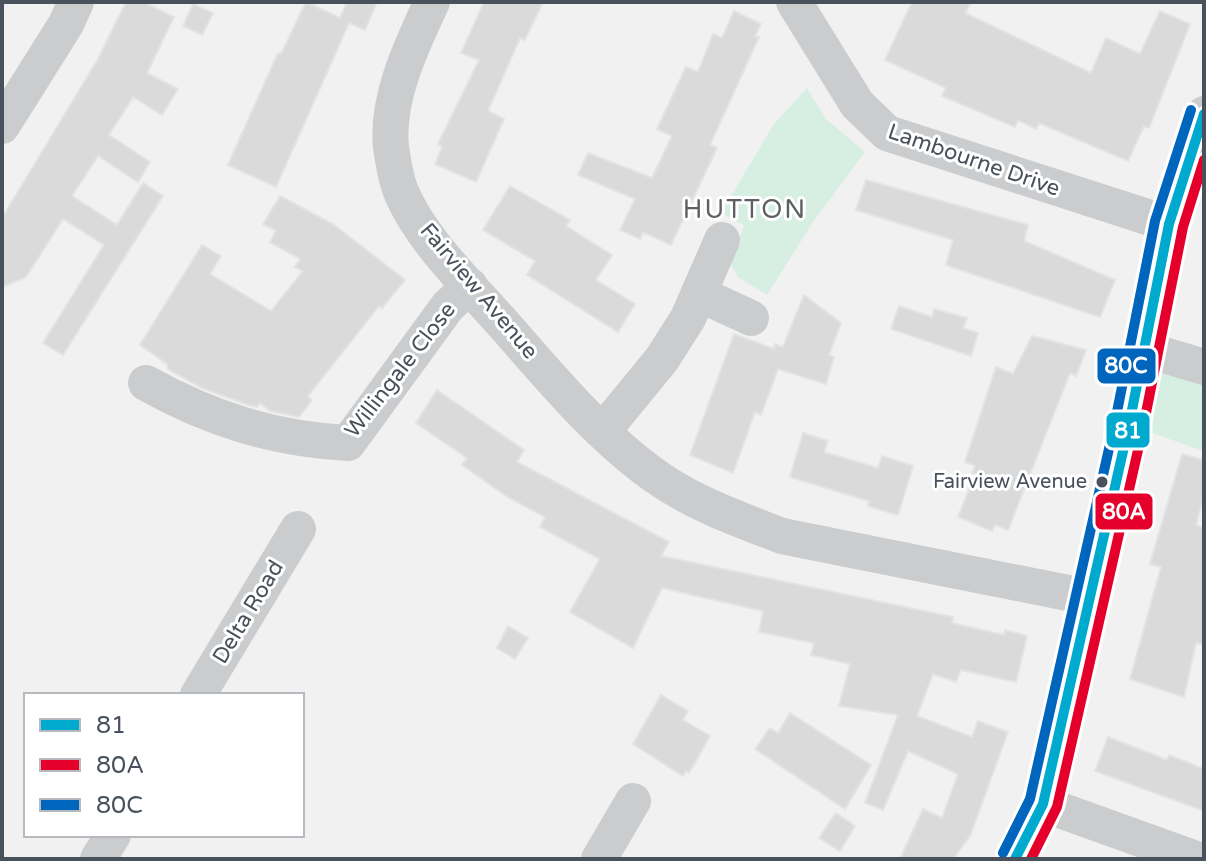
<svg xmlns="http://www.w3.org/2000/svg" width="1206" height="861" viewBox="0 0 1206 861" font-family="'Varela Round',sans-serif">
<rect width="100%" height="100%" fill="#f1f1f1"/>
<path fill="#d7eee3" d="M807 88 826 119 865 152 813 222 767 295 738 277 731 264 744 225 721 213 774 124Z
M1144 349 1204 367V451L1129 425Z"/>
<path fill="#dadadb" stroke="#e2e3e4" stroke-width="2" d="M126 2H143L174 17 147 73 178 89 162 115 133 97 109 135 150 162 138 182 98 156 72 196 117 225 143 183 163 196 63 355 43 343 104 245 63 219 26 277 2 287V218L98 59Z
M306 2 340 18 347 2H377L365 30 349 23 276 187 228 165 278 53 281 54Z
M484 2H543L525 40 520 38 488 111 504 119 476 182 435 164 442 147 438 144 479 60 461 53Z
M912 2H971L965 13 1091 73 1106 38 1140 54 1160 11 1190 24 1149 128 1144 126 1128 161 1039 123 1036 129 1018 120 1015 127 942 96 946 88 885 60Z
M193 4 213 13 202 35 183 26Z
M734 11 761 24 755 36 759 37 710 145 717 148 671 245 643 232 640 239 620 230 635 199 578 175 588 153 652 178 672 136 657 129 686 67 698 72 713 34 722 38Z
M866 180 1028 225 1024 241 1115 280 1100 317 946 265 953 240 856 210Z
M510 186 570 220 566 226 612 255 596 280 635 304 618 332 527 275 535 261 483 230Z
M280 196 333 224 405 280 382 308 379 306 308 396 312 400 299 417 270 411 260 403 257 407 249 405 202 388 168 369 167 364 140 345 202 245 221 256 210 274 271 311 303 271 295 267 300 259 270 242 276 231 263 224Z
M804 295 841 323 829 355 834 357 826 384 778 369 761 415 755 412 733 473 690 455 734 334 774 349 775 344 783 347Z
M899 306 932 317 934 309 967 318 963 328 978 333 971 356 891 329Z
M1032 336 1086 350 1076 376 1070 373 1008 530 995 525 992 531 958 517 975 474 972 473 975 466 965 462 996 367 1013 374Z
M437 390 524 450 517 462 669 542 661 556 953 617 952 623 1004 635 1005 630 1027 636 1016 682 961 670 956 682 933 674 917 716 972 737 978 721 1008 732 970 836 953 859H900L923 809 942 818 958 774 908 751 883 810 865 803 898 715 839 706 850 664 811 655 814 643 759 632 763 611 662 588 633 648 570 612 600 559 540 527 545 517 506 496 462 465 467 458 416 423Z
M803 433 828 441 824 452 878 468 882 456 913 466 898 515 868 506 869 501 790 477Z
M1182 454 1204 460V496L1196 525 1204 528V644L1196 643 1184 697 1130 679 1161 567 1150 564Z
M508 626 528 638 515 659 497 648Z
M661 695 688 711 683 720 710 736 689 773 686 771 683 776 633 744Z
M790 713 871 765 845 809 755 749 770 728 778 733Z
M1108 737 1167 760 1169 755 1204 769V811L1095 771Z
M836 813 855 826 840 851 819 838Z"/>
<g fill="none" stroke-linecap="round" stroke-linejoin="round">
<path stroke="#cbccce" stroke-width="36" d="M432 2C412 45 386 98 391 147 393 161 396 181 402 194 422 240 465 281 498 318 548 374 598 437 661 480 698 505 741 520 782 536L1088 597
M794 2 857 104 887 133 1169 224
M2 126 66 24 76 2
M699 294 751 318
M1144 349 1204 367
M146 383C210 419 274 439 348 443L448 306 470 286
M603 431 662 359 688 318 722 240
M198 695 298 529
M1043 804 1196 859
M98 859 113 835
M599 859 633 801
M1015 859 1043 804 1129 425 1169 224 1204 114"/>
<defs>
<path id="bus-1" d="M1015 859 1043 804 1129 425 1169 224 1204 114"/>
<path id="bus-2" d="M1031 859 1057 807 1143 428 1183 227 1204 160"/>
<path id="bus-3" d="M1003 853 1030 799 1115 422 1155 221 1191 110"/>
</defs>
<use href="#bus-1" stroke="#fff" stroke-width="16"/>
<use href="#bus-2" stroke="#fff" stroke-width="16"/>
<use href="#bus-3" stroke="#fff" stroke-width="16"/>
<use href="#bus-1" stroke="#00a9ce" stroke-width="10"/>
<use href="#bus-2" stroke="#e4002b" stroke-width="10"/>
<use href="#bus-3" stroke="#0065bd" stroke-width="10"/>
</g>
<circle fill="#49515c" stroke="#fff" stroke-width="3" cx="1102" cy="482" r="7"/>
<g text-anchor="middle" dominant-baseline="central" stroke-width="6" stroke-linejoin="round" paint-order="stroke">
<g font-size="20" fill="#49515c" stroke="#fff" text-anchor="end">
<text x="1087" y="482">Fairview Avenue</text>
</g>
<g font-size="22" fill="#49515c" stroke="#fff">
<text transform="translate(974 160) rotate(19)">Lambourne Drive</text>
<text transform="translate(479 291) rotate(50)">Fairview Avenue</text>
<text transform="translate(400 370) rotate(-52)">Willingale Close</text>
<text transform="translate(248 612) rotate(-59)">Delta Road</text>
</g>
<g font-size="26" letter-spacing="2" fill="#5d5f64" stroke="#fff">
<text x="745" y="209">HUTTON</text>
</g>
</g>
<g stroke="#fff" stroke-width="3">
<rect x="1096" y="347" width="61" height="38" rx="8" fill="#0065bd"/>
<rect x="1105" y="411" width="46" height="38" rx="8" fill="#00a9ce"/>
<rect x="1094" y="492" width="60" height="39" rx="8" fill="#e4002b"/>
</g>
<g font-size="22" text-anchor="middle" font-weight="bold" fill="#fff">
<text x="1126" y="373">80C</text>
<text x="1128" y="438">81</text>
<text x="1124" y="519">80A</text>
</g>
<rect width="1206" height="861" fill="none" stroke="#49515c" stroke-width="8"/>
<rect x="24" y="693" width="280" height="144" fill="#ffffff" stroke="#b6b9be" stroke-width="2"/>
<rect x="40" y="719" width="40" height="12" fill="#00a9ce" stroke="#b6b9be" stroke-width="2"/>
<text x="96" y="733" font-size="24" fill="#49515c">81</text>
<rect x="40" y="759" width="40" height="12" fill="#e4002b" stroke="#b6b9be" stroke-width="2"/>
<text x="96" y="773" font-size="24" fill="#49515c">80A</text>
<rect x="40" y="799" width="40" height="12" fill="#0065bd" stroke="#b6b9be" stroke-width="2"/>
<text x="96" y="813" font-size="24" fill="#49515c">80C</text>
</svg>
